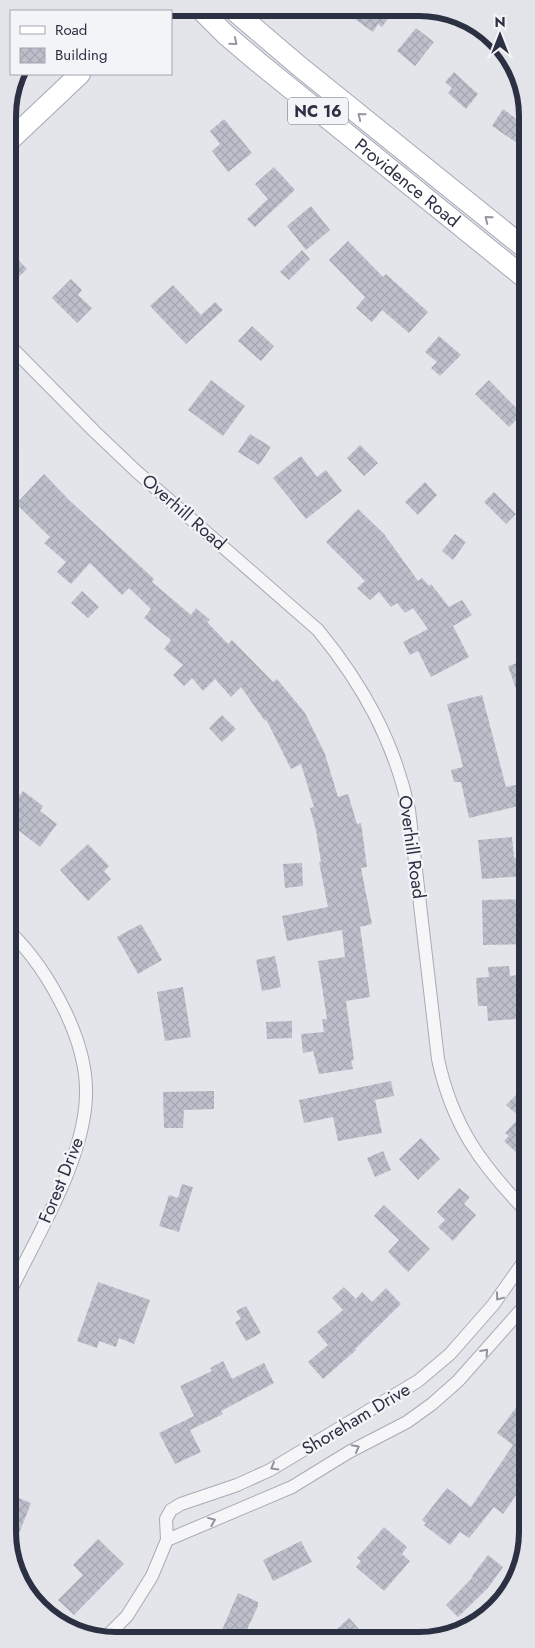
<svg xmlns="http://www.w3.org/2000/svg" width="535" height="1648" viewBox="0 0 535 1648" font-family="Jost,sans-serif">
<defs>
<pattern id="building-cross-hatch" width="8" height="8" patternUnits="userSpaceOnUse" patternTransform="scale(1.25)"><rect width="8" height="8" fill="#bdc0cb"/><path d="M0 0l8 8M0 8l8-8" fill="none" stroke="#a3a5b0"/></pattern>
</defs>
<rect width="100%" height="100%" fill="#e3e5eb"/>
<path fill="url(#building-cross-hatch)" d="M341 9H395L382 27 378 24 373 32Z
M416 28 434 42 415 66 397 51Z
M454 72 478 94 466 109 448 93 452 88 445 82Z
M503 109 525 125 526 149 492 126Z
M224 119 252 153 228 172 212 151 220 144 210 131Z
M274 167 295 190 255 227 247 219 268 199 255 184Z
M311 206 330 230 306 250 287 226Z
M348 241 383 277 386 274 428 312 409 333 382 310 372 322 356 308 365 297 329 260Z
M8 249 27 269 8 287Z
M302 250 310 259 289 280 280 272Z
M71 279 82 290 78 295 92 308 77 323 52 298Z
M173 285 201 315 215 302 223 310 186 344 150 306Z
M252 326 274 346 261 361 238 341Z
M439 336 461 355 440 376 431 368 437 362 425 352Z
M211 380 245 406 223 436 188 410Z
M489 380 522 414 509 427 475 394Z
M250 434 271 447 259 465 238 452Z
M360 445 378 463 364 476 347 458Z
M301 456 317 477 326 470 342 491 306 519 273 478Z
M44 474 69 500 154 579 152 582 191 615 196 608 210 620 207 622 228 644 232 640 273 682 277 679 305 713 325 754 338 797 348 794 357 824 361 823 367 867 361 868 372 924 360 927 370 997 346 1001 354 1060H351L353 1069 319 1074 313 1051 303 1053 301 1034 324 1032 322 1019H327L318 961 345 957 342 930 287 941 282 916 328 907 319 862H321L316 830 310 808 314 807 301 764 291 769 266 719 265 721 241 687 231 697 215 679 203 691 192 678 184 686 173 675 183 665 164 649 171 640 144 618 151 609 129 588 122 595 90 563 71 584 57 572 66 562 44 543 50 537 16 504Z
M425 482 437 495 418 515 405 502Z
M494 492 516 514 506 524 484 502Z
M358 509 384 534 418 581 422 578 429 586 431 584 449 607 462 600 472 615 453 626 469 657 431 677 418 651 410 655 403 642 428 629 413 608 405 613 397 603 391 607 379 592 370 600 357 588 365 581 326 542Z
M455 534 466 542 453 560 442 551Z
M82 591 99 607 88 618 71 603Z
M526 660V689L517 692 508 666Z
M482 695 506 787 526 783V804L469 818 461 782H454L451 770 463 767 447 704Z
M222 715 236 729 222 742 209 728Z
M23 791 43 806 40 811 57 824 40 847 9 823V820L15 812 10 808Z
M512 837 514 858H522L524 876 482 879 478 840Z
M88 844 109 866 104 871 111 879 88 901 60 870Z
M302 863 303 886 285 888 283 864Z
M526 899 527 944 483 945 482 900Z
M141 924 162 960 138 974 117 937Z
M275 956 281 987 262 991 256 960Z
M509 966 510 976 527 974V1004L516 1005 517 1019 488 1021 487 1006H478L476 978 489 977 488 967Z
M183 987 191 1037 165 1041 157 992Z
M292 1021V1038L267 1039 266 1022Z
M391 1081 394 1096 375 1100 382 1133 338 1141 333 1117 304 1123 299 1100Z
M214 1091V1109L184 1110 183 1128H164L163 1092Z
M520 1091 527 1097V1162L504 1141 509 1136 505 1133 520 1117 506 1105Z
M421 1138 440 1159 418 1180 399 1159Z
M383 1151 391 1170 375 1177 367 1158Z
M182 1184 193 1187 179 1232 159 1226 169 1195 178 1198Z
M459 1188 470 1197 464 1204 476 1215 453 1241 438 1227 445 1220 437 1212Z
M384 1205 430 1249 408 1272 388 1252 399 1240 374 1216Z
M98 1282 150 1300 134 1344 119 1338 116 1347 99 1341 97 1348 77 1341Z
M344 1287 356 1299 362 1292 372 1302 386 1288 401 1304 355 1349 356 1350 323 1379 308 1362 328 1345 317 1332 343 1310 332 1298Z
M246 1306 261 1333 246 1341 235 1322 241 1319 236 1311Z
M223 1361 232 1379 264 1363 274 1383 221 1411 223 1414 190 1430 201 1452 175 1464 159 1433 194 1416 180 1386 212 1371 210 1368Z
M527 1393V1451L521 1459 527 1463V1480L503 1514 494 1507 469 1538 460 1532 450 1545 424 1525 426 1523 422 1520 447 1488 471 1507 513 1445 497 1433Z
M9 1494 31 1503 11 1554 10 1552Z
M384 1527 407 1547 402 1554 410 1561 384 1591 356 1567 361 1561 357 1558Z
M98 1539 124 1564 74 1615 58 1600 83 1575 73 1565Z
M301 1541 312 1562 273 1581 263 1560Z
M488 1555 503 1567 488 1588 458 1617 446 1605 473 1577 472 1576Z
M238 1593 258 1602V1606L243 1638 222 1630Z
M349 1618 367 1638H327Z"/>
<g fill="none" stroke-linecap="round" stroke-linejoin="round">
<defs>
<path id="minor" d="M8 344 94 431 136 471 318 630C363 685 394 741 409 810L438 1059C452 1125 481 1165 527 1212
M9 931C32 953 51 982 65 1011 78 1038 87 1067 86 1096 84 1161 37 1235 9 1294
M167 1540 292 1487 349 1452 407 1422 432 1404 458 1381 527 1303
M105 1638 127 1616 152 1576 167 1540 166 1519 171 1510 181 1504 237 1485 270 1470 418 1381 450 1354 493 1305 527 1257"/>
<g id="primary">
<path id="s1" d="M199 8 225 34 258 62 526 279"/>
<path d="M231 8 299 66 526 249"/>
<path d="M144 11 148 8"/>
<path d="M8 142 80 74"/>
</g>
</defs>
<use href="#minor" stroke="#a8abb5" stroke-width="14"/>
<use href="#primary" stroke="#a2a8b6" stroke-width="22"/>
<use href="#minor" stroke="#f6f6f9" stroke-width="12"/>
<use href="#primary" stroke="#fff" stroke-width="20"/>
</g>
<defs><path id="oneway-chevron" d="M-2-3.5L2.5 0L-2 3.5" fill="none" stroke-width="1.6" stroke-linecap="round" stroke-linejoin="round" transform="scale(1.25)"/></defs>
<g stroke="#9598a1">
<use href="#oneway-chevron" transform="translate(234 42) rotate(40)"/>
<use href="#oneway-chevron" transform="translate(361 116) rotate(-141)"/>
<use href="#oneway-chevron" transform="translate(488 219) rotate(-141)"/>
</g>
<g stroke="#90939e">
<use href="#oneway-chevron" transform="translate(499 1297) rotate(127)"/>
<use href="#oneway-chevron" transform="translate(485 1352) rotate(-48)"/>
<use href="#oneway-chevron" transform="translate(356 1448) rotate(-28)"/>
<use href="#oneway-chevron" transform="translate(274 1467) rotate(150)"/>
<use href="#oneway-chevron" transform="translate(212 1521) rotate(-22)"/>
</g>
<g text-anchor="middle" dominant-baseline="central" stroke-width="4.5" stroke-linejoin="round" paint-order="stroke">
<rect fill="#f3f4f8" stroke="#676b79" stroke-width="1" x="288" y="97.5" width="60" height="27" rx="4"/>
<g font-size="16" font-weight="bold" fill="#2b3043">
<text x="318" y="111">NC 16</text>
</g>
<g font-size="18" fill="#2b3043" stroke="#f3f4f8">
<text stroke="none"><textPath href="#s1" startOffset="272">Providence Road</textPath></text>
<text transform="translate(184 512) rotate(41)">Overhill Road</text>
<text transform="translate(412 847) rotate(82)">Overhill Road</text>
<text transform="translate(61 1180) rotate(-68)">Forest Drive</text>
<text transform="translate(356 1419) rotate(-31)">Shoreham Drive</text>
</g>
</g>
<path d="M0 0H535V1648H0ZM116 16H419A100 100 0 0 1 519 116V1532A100 100 0 0 1 419 1632H116A100 100 0 0 1 16 1532V116A100 100 0 0 1 116 16Z" fill="#e3e4ea" fill-rule="evenodd"/>
<path fill="none" stroke="#2b3043" stroke-width="6" d="M116 16H419A100 100 0 0 1 519 116V1532A100 100 0 0 1 419 1632H116A100 100 0 0 1 16 1532V116A100 100 0 0 1 116 16Z"/>
<rect x="10" y="10" width="162" height="65" fill="#f3f4f8" stroke="#a3a6b0"/>
<rect x="20" y="26" width="25" height="8" fill="#ffffff" stroke="#a3a6b0"/>
<text x="55" y="35" font-size="15" fill="#2b3043">Road</text>
<rect x="20" y="48" width="25" height="15" fill="url(#building-cross-hatch)" stroke="#a3a6b0"/>
<text x="55" y="60" font-size="15" fill="#2b3043">Building</text>
<g transform="translate(500 35)" stroke="#f3f4f8" stroke-width="4" paint-order="stroke">
<path d="M0-4L9 19L0 12L-9 19Z" fill="#2b3043"/>
<text y="-8" font-size="14" font-weight="bold" text-anchor="middle" fill="#2b3043">N</text>
</g>
</svg>
